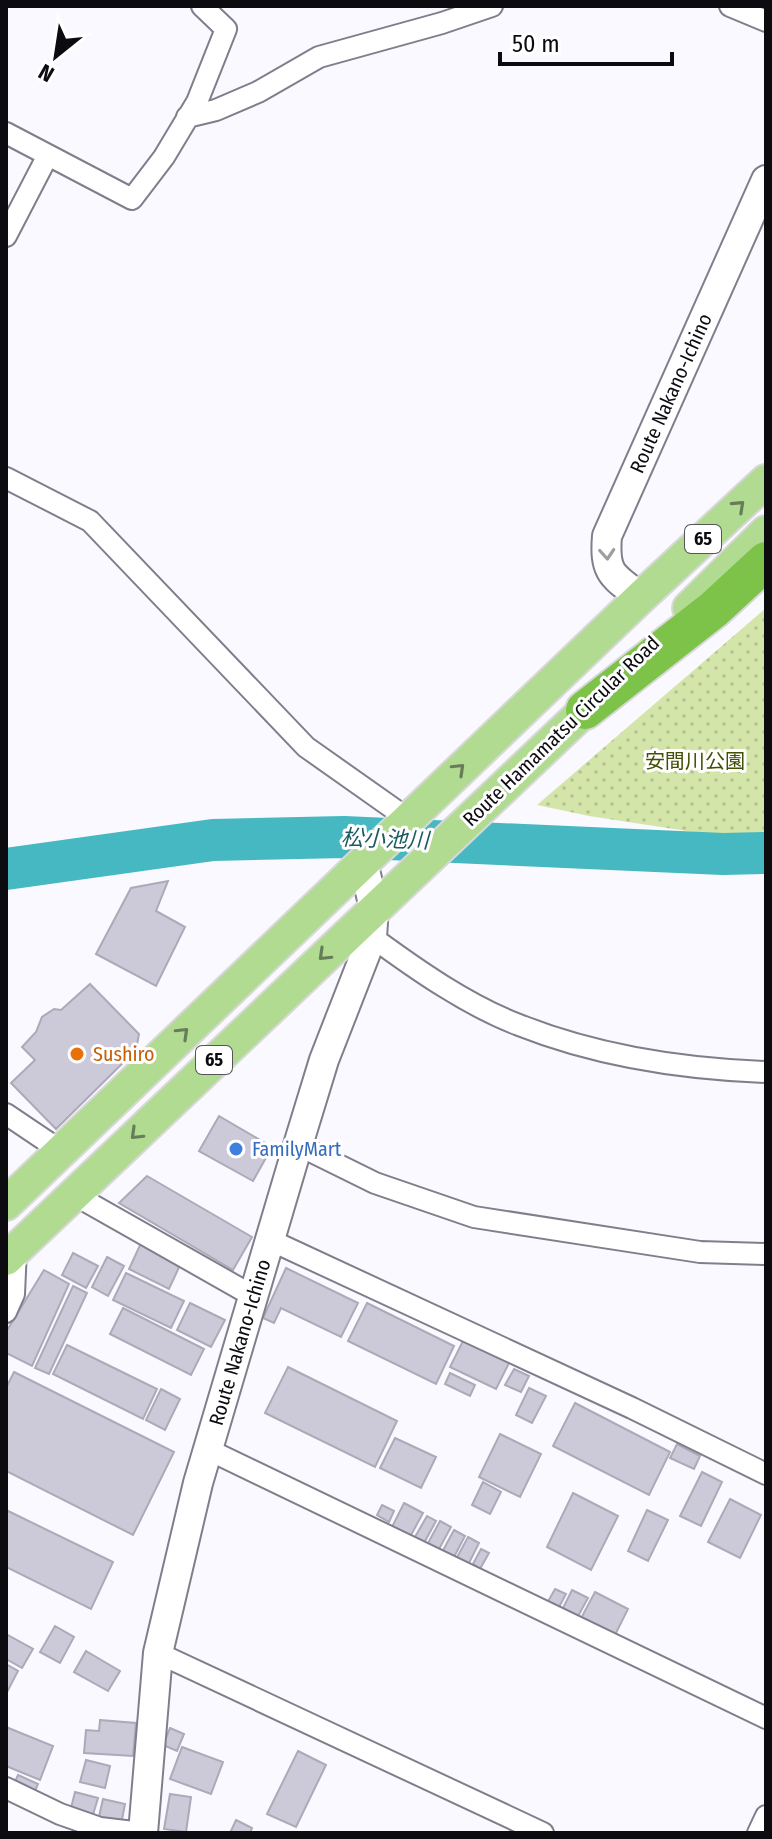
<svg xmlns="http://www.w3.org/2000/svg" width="772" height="1839" viewBox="0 0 772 1839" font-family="'Fira Sans Condensed','Noto Sans JP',sans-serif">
<defs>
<pattern id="green-dots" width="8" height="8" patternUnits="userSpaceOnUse" patternTransform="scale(2)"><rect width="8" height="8" fill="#d3e5a8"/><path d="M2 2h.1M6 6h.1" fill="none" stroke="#b4c390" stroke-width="1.8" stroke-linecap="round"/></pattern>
</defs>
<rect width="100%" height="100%" fill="#faf9ff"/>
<path fill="url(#green-dots)" d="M766 608V834L700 833 589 816 537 805Z"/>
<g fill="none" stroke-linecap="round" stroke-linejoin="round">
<path stroke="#46b8c2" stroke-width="42" d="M6 869 213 840 344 837 723 854 766 853"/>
</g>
<path fill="#ccc9d8" stroke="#aca9b8" stroke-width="2" d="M168 881 156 911 185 927 156 986 96 954 131 888Z
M90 984 139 1034 136 1050 56 1129 11 1083 35 1060 22 1047 36 1032 42 1017 54 1009 61 1010Z
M219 1116 272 1147 253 1181 199 1151Z
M147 1176 252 1237 233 1270 119 1203Z
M141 1243 181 1263 169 1289 129 1269Z
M73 1253 98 1266 86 1288 62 1275Z
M107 1257 124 1266 108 1296 92 1287Z
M286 1268 358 1303 341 1337 281 1308 274 1323 263 1318Z
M44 1270 69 1284 32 1366 6 1353V1332Z
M126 1273 184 1301 171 1328 113 1300Z
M73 1286 87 1293 49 1374 35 1368Z
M190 1303 225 1320 211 1347 177 1330Z
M367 1303 454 1346 436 1384 348 1341Z
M123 1308 204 1349 191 1375 110 1334Z
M463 1341 509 1363 496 1389 450 1367Z
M67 1345 157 1389 143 1419 53 1374Z
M288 1367 397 1421 375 1467 265 1413Z
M514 1369 529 1376 521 1392 505 1385Z
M14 1372 174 1452 133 1535 6 1471V1388Z
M450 1373 475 1385 470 1396 445 1384Z
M529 1388 546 1396 532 1423 516 1415Z
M161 1389 180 1399 165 1430 146 1420Z
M575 1403 670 1452 649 1495 553 1446Z
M500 1434 541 1454 520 1497 479 1477Z
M395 1438 436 1457 421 1488 380 1468Z
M677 1444 700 1456 694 1469 670 1458Z
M702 1472 722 1482 701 1526 680 1516Z
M483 1482 501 1492 490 1514 472 1505Z
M573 1493 618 1516 591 1570 547 1547Z
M730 1499 761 1515 740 1558 708 1542Z
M404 1503 423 1513 410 1537 392 1527Z
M382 1505 394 1511 389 1522 377 1515Z
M6 1510 113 1562 91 1609 6 1567Z
M647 1510 668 1520 648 1561 628 1551Z
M427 1516 436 1521 424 1543 415 1537Z
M440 1521 451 1527 438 1551 427 1545Z
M454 1530 465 1536 453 1559 441 1554Z
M468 1537 479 1543 467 1567 455 1561Z
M481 1549 489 1553 480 1569 473 1564Z
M555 1589 566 1594 557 1611 546 1605Z
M572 1590 588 1598 576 1620 561 1612Z
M595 1592 628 1609 613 1639 579 1622Z
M55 1626 74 1637 60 1663 40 1652Z
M6 1634 33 1649 22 1668 6 1659Z
M86 1651 120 1671 108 1691 74 1672Z
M6 1664 18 1671 6 1694Z
M100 1720 136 1723 133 1756 84 1753 86 1730 99 1731Z
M6 1727 53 1746 40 1780 6 1766Z
M170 1728 184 1734 177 1751 163 1745Z
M182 1747 223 1762 211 1794 170 1779Z
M298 1751 326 1765 296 1827 267 1814Z
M86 1760 110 1766 105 1788 80 1782Z
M18 1775 38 1784 33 1795 13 1786Z
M75 1792 98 1798 92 1818 70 1812Z
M170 1794 191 1797 186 1832 164 1829Z
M103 1799 125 1804 121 1825 98 1821Z
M236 1820 252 1828 250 1833H230Z"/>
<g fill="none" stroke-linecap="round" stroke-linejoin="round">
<defs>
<path id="street" d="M730 6 766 21
M187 117 216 110 258 92 319 57 442 23 492 6
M6 133 48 155 6 236
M48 155 132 199 164 157 197 102 226 29 202 6
M6 478 90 521 306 747 408 819
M372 937C417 970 467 1005 519 1025 597 1056 683 1069 766 1072
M6 1114 61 1151
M298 1145 375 1183 474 1217 700 1252 766 1254
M73 1194 253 1296
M270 1240 632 1408 766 1474
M6 1312 14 1294 16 1249
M207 1449 766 1718
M158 1653 543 1833
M6 1788 60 1814 100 1828 142 1833
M758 1833 766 1816"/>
<g id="secondary">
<path id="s1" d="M641 597C612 576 604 573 607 536L766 180"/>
<path id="s2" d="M143 1833 158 1653 198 1483 298 1145 324 1060 372 937 374 908 363 862"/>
</g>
<path id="primary" d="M689 608 766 532
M6 1204 641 597 766 481
M6 1259 602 694"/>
<path id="highway" d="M585 710 714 609 766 561"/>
</defs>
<use href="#street" stroke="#817e8c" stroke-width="24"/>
<use href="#secondary" stroke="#817e8c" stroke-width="32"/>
<use href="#primary" stroke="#d8d8d9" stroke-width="36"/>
<use href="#highway" stroke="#d8d8d9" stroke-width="42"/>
<use href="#street" stroke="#fff" stroke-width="20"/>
<use href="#secondary" stroke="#fff" stroke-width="28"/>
<use href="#primary" stroke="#b2db92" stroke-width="32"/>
<use href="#highway" stroke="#7ec349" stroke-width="38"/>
</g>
<defs><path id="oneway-chevron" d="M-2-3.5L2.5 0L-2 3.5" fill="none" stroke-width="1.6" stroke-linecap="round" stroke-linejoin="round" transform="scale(2)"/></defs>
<g stroke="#677d58">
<use href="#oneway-chevron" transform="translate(739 506) rotate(-43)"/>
<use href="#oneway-chevron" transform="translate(459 769) rotate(-44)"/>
<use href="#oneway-chevron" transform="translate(324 955) rotate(136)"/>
<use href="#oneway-chevron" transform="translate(183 1033) rotate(-44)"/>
<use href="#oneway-chevron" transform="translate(136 1134) rotate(136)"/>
</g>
<use stroke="#9e9d9f" href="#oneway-chevron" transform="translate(607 554) rotate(86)"/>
<circle fill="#e8710a" stroke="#fff" stroke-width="3" cx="77" cy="1054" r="8"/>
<circle fill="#3f7fe0" stroke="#fff" stroke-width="3" cx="236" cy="1149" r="8"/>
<g text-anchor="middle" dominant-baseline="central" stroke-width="6" stroke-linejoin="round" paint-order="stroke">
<g fill="#fff" stroke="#555458" stroke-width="2">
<rect x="685" y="525" width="36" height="28" rx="6"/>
<rect x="196" y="1046" width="36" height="28" rx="6"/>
</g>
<g font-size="18" font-weight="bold" fill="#0c0b10">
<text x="703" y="539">65</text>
<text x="214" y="1060">65</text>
</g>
<g font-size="20" fill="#0c0b10" stroke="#fff">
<text stroke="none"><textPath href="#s1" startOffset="232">Route Nakano-Ichino</textPath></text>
<text transform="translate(561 731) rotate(-44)">Route Hamamatsu Circular Road</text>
<text stroke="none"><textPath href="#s2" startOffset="502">Route Nakano-Ichino</textPath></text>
</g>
<g font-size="20" fill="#415004" stroke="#fff">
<text x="695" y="761">安間川公園</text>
</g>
<g font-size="20" fill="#c56008" stroke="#fff" text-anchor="start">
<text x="93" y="1054">Sushiro</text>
</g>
<g font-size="20" fill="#366cbe" stroke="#fff" text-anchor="start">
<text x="252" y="1149">FamilyMart</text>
</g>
<g font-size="22" font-style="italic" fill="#1c5b60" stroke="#fff">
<text transform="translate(385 839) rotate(2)">松小池川</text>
</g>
</g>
<rect width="772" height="1839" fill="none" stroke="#0c0b10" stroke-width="16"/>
<g transform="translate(56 56) rotate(210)" stroke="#ffffff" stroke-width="6" paint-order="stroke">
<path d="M0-6L14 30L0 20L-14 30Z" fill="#0c0b10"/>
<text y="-12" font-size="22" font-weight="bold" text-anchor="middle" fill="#0c0b10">N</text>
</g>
<path d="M500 52v12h172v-12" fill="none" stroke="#0c0b10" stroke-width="4"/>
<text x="512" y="52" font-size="24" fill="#0c0b10" stroke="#ffffff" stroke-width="6" paint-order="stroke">50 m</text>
</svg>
